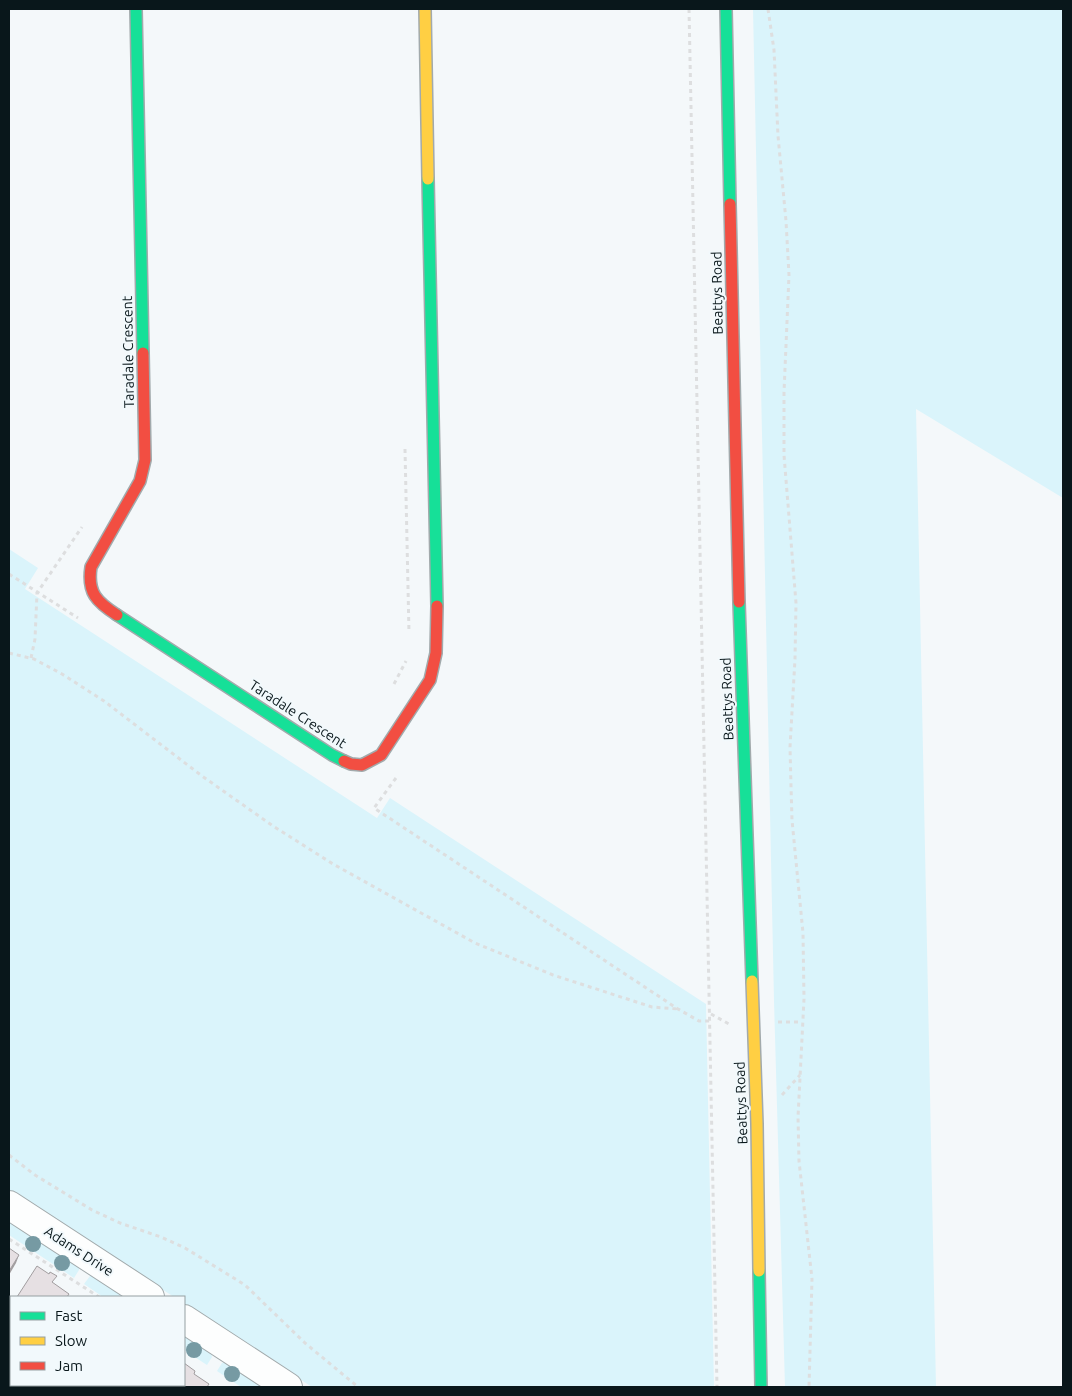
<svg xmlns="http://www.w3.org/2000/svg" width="1072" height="1396" viewBox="0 0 1072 1396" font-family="Ubuntu,sans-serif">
<rect width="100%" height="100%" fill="#f4f8fa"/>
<path fill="#daf4fb" d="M753 9H1063V498L916 409 936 1387H785L774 1001Z
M9 549 38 568 25 589 377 818 390 798 706 1004 714 1387H312L184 1304V1297H174L9 1190Z
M9 1220 79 1265V1270L74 1278 9 1235Z
M93 1275 121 1293V1297H103L84 1284 90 1276Z
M184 1334 211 1352 212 1357 207 1365 184 1350Z
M226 1362 259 1383 260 1387H241L217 1371 222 1363Z"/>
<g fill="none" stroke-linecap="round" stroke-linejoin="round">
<defs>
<path id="street" d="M9 1205 150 1297
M184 1319 288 1387"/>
<path id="fast" d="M136 9 143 353
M726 9 730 204
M428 179 437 606
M739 602 752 981
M117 615 332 755 344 761
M759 1271 761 1387"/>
<path id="slow" d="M425 9 428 179
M752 981 757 1124 759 1271"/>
<path id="jam" d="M730 204 739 602
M117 615C97 602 87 593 91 567L140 481 145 460 143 353
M344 761 351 764 362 765 381 755 430 680 436 653 437 606"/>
</defs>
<use href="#street" stroke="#a2aaac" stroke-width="30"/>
<use href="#fast" stroke="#a2aaac" stroke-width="14"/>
<use href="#slow" stroke="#a2aaac" stroke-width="14"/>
<use href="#jam" stroke="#a2aaac" stroke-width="14"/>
<path stroke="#dddedf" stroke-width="3" stroke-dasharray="4 4" stroke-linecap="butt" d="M689 9 717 1387
M768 9 774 50 778 136 786 221 789 275 784 392V455L796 603 795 659 790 747 791 786 792 820 803 933 804 999 798 1117 799 1161 812 1279 809 1387
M405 449 409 633
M9 574 78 618
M9 653 34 659 62 674 104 701 202 776 273 826 333 864 475 943 553 975 652 1007 678 1009
M31 658 35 639 37 593 82 527
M394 684 406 661
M396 778 374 808 678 1009 699 1021H710
M711 1014 729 1024
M778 1022H802
M782 1095 800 1075
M9 1155 35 1175 92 1210 120 1223 161 1237 185 1248 245 1285 305 1343 358 1387
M9 1239 99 1297"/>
<use href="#street" stroke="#fdfefe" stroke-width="28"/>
<use href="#fast" stroke="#16e098" stroke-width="11"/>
<use href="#slow" stroke="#ffcf43" stroke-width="11"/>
<use href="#jam" stroke="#f24e42" stroke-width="11"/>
</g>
<g fill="#769aa3">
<circle cx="33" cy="1244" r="8"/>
<circle cx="62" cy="1263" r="8"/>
<circle cx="194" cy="1350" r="8"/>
<circle cx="232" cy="1374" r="8"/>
</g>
<path fill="#c6c1c3" d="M11 1305V1342L9 1341V1309Z
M86 1385H129L128 1387H85Z"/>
<path fill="#a19d9f" d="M19 1255 16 1263 9 1275V1271Z"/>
<path fill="#e6e0e3" stroke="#a19d9f" d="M9 1248 19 1255 9 1271Z
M37 1266 49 1274 50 1272 57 1276 52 1282 69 1294 67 1297H17Z
M11 1305V1332L9 1330V1309Z
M184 1363 195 1371 194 1374 209 1384 207 1387H159L160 1385H184Z
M9 1370 11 1372V1385H15L14 1387H9Z
M94 1385H127L125 1387H97Z"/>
<g text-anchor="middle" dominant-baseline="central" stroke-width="4" stroke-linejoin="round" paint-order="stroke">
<g font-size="14" fill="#09171b" stroke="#f2f9fc">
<text transform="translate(717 293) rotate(-91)">Beattys Road</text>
<text transform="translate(128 352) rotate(-91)">Taradale Crescent</text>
<text transform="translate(727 699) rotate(-92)">Beattys Road</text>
<text transform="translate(298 714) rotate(33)">Taradale Crescent</text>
<text transform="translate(741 1103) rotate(-92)">Beattys Road</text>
<text transform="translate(79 1251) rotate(33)">Adams Drive</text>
</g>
</g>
<rect width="1072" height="1396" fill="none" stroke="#09171b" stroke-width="20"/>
<rect x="10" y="1296" width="175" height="90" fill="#f2f9fc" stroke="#959fa2"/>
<rect x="20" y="1312" width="25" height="8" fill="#16e098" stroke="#959fa2"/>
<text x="55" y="1321" font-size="15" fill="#09171b">Fast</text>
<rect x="20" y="1337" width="25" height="8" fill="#ffcf43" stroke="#959fa2"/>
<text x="55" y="1346" font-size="15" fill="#09171b">Slow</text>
<rect x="20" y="1362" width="25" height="8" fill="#f24e42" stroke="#959fa2"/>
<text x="55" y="1371" font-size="15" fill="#09171b">Jam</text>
</svg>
